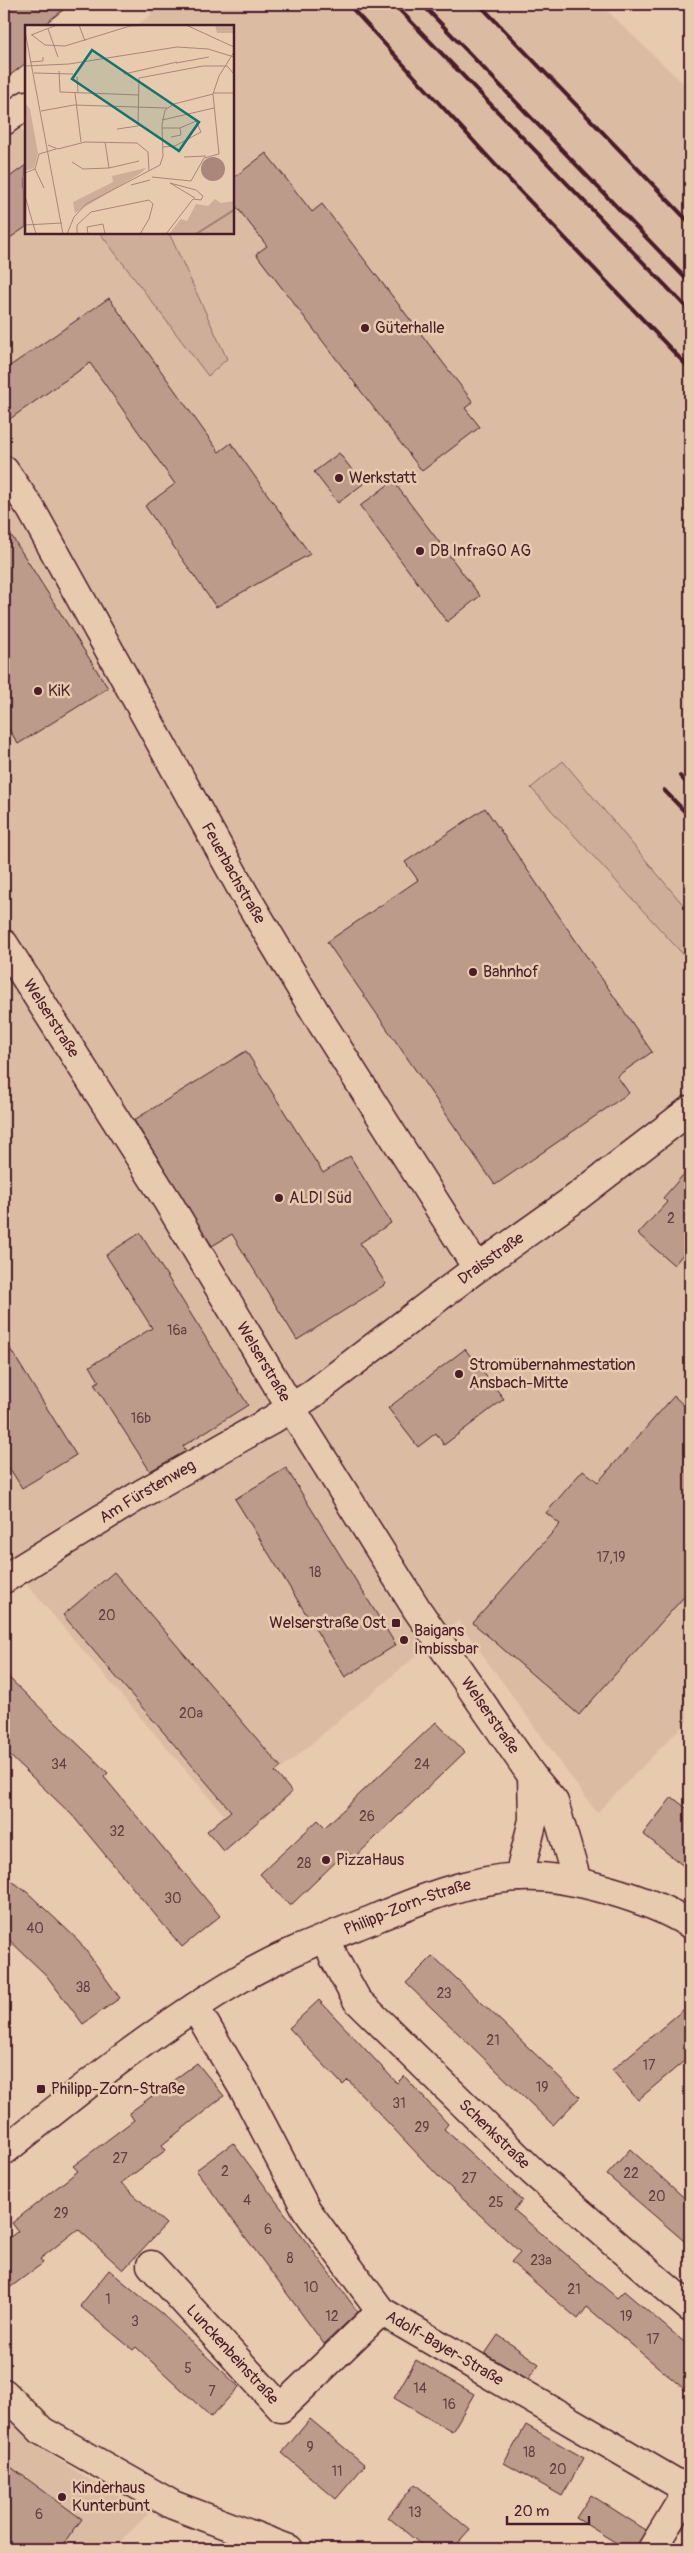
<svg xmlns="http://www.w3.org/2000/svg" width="694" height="2553" viewBox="0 0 694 2553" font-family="Pangolin,sans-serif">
<rect width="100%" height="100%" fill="#e8caae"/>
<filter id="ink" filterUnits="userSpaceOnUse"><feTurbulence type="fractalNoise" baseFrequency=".02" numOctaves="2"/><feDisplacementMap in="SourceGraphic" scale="10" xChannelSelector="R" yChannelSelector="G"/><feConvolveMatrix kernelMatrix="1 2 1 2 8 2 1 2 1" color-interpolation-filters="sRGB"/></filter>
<g filter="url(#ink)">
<path fill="#dbbca3" d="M148 4H600L690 90V1718L597 1813 458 1621 225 1816 28 1586 4 1551V121L11 116 26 136V232L100 233 208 375 227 359 169 233 232 232V26H136L151 15Z
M4 2414 48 2453 90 2480 149 2513 113 2549H4Z"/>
<path fill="#cfae99" stroke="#8c6662" d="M100 233H169L227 359 208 376Z
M563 761 690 913V962L531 788Z"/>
<path fill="#bc9b8a" stroke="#4a1f2b" d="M4 4H71L42 26H26V63L4 80Z
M266 153 312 212 322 204 473 402 465 408 480 427 422 471 256 254 267 246 232 201V179Z
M26 165V227L4 242V181Z
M109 298 219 452 231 443 310 554 216 607 145 506 175 484 90 363 4 423V370Z
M339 453 363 484 338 503 314 472Z
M393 481 480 596 447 622 360 506Z
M4 524 108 688 18 744 4 721Z
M485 808 652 1052 617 1076 629 1093 495 1185 327 942 418 880 405 862Z
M246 1051 323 1173 350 1156 391 1223 360 1243 386 1284 297 1340 232 1234 212 1246 134 1120Z
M690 1167V1246L674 1265 638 1234 667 1202 663 1198Z
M140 1233 248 1405 183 1446 186 1451 150 1471 94 1384 99 1381 90 1366 152 1328 106 1255Z
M4 1339 76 1455 22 1488 4 1459Z
M465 1349 504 1399 444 1445 436 1433 418 1447 388 1408Z
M674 1396 690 1411V1590L579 1715 473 1623 560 1524 546 1513 583 1470 598 1482Z
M286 1468 396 1645 345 1677 235 1499Z
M114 1572 281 1767 275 1772 292 1792 224 1851 207 1831 231 1811 63 1615Z
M4 1673 108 1773 104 1777 220 1916 182 1947 72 1815 4 1750Z
M436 1722 465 1752 354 1858 347 1851 290 1906 260 1874 318 1820 325 1827Z
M672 1797 690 1811V1871L643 1834Z
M4 1875 28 1893 79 1941 120 1998 83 2024 46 1975 4 1935Z
M433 1956 580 2097 553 2125 406 1983Z
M319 2000 397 2083 404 2076 448 2124 444 2129 522 2200 514 2210 617 2298 624 2291 690 2347V2394L587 2307 578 2319 511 2262 520 2252 439 2177 348 2080 343 2085 289 2028Z
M690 2004V2056L638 2100 612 2070Z
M197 2063 224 2096 162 2145 166 2150 121 2183 166 2224 123 2270 78 2229 40 2259 43 2263 4 2292V2242L18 2231 12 2223 78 2171 73 2166 134 2120 129 2113Z
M233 2143 358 2312 324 2344 196 2170Z
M630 2149 690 2203V2246L607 2175Z
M109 2270 163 2315 239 2387 211 2417 136 2347 133 2350 80 2306Z
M498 2335 539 2364 528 2379 485 2354Z
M416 2360 474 2394 452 2432 394 2398Z
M310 2419 365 2465 336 2499 282 2453Z
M526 2425 584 2458 562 2496 504 2463Z
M4 2462 82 2519 60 2549H4Z
M415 2484 470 2530 453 2549H426L388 2517Z
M591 2495 646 2530 636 2549H626L576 2518Z"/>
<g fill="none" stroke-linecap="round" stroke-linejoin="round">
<defs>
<g id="street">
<path d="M4 121 26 105"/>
<path id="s1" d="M4 470 31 509 245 895 323 1025 477 1268"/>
<path id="s2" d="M4 944 168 1202 291 1408 418 1611 532 1776 554 1802 577 1881"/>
<path id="s3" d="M4 1579 143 1493 270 1421 311 1395 477 1268 573 1200 690 1110"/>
<path d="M519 1877 533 1820 532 1776"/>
<path id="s4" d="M327 1938 334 1958 357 2000 533 2172 690 2308"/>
<path id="s5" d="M195 2007 244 2090 306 2209 381 2311 688 2490 652 2549"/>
<path id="s6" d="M151 2265 281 2408 381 2311"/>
<path d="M4 2393 42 2431 173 2505 289 2549"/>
</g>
<g id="secondary">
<path id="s7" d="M4 2151C79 2091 155 2029 238 1980 281 1954 329 1937 376 1918 421 1899 470 1879 520 1877 568 1874 650 1899 690 1924"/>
</g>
</defs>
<use href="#street" stroke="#4a1f2b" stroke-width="31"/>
<use href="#secondary" stroke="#4a1f2b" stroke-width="31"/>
<use href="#street" stroke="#e8caae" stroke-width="28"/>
<use href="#secondary" stroke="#e8caae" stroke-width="28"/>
<path stroke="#4a1f2b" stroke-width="4" d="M348 4 502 172 690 369
M394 4 690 311
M422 4 690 283
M479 4 690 223
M680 776 690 787
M664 790 690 817"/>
</g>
</g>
<g fill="#4a1f2b" stroke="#e8caae" stroke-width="2">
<circle cx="365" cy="328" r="5"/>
<circle cx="339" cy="478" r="5"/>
<circle cx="420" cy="551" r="5"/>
<circle cx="38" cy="691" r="5"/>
<circle cx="473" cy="972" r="5"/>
<circle cx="279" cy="1198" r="5"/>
<circle cx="459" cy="1374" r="5"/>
<rect x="391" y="1618" width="10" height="10" rx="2.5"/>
<circle cx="404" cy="1640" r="5"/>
<circle cx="326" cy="1860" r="5"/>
<rect x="36" y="2084" width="10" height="10" rx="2.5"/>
<circle cx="62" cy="2497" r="5"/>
</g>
<g text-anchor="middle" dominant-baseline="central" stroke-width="5" stroke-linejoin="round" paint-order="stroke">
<g font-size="14" fill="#663e43">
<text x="671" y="1218">2</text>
<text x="177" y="1330">16a</text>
<text x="141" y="1418">16b</text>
<text x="611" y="1557">17,19</text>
<text x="315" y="1572">18</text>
<text x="107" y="1615">20</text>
<text x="191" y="1713">20a</text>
<text x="59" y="1764">34</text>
<text x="422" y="1764">24</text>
<text x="367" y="1816">26</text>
<text x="117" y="1831">32</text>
<text x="304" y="1863">28</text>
<text x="173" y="1898">30</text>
<text x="35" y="1928">40</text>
<text x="83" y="1987">38</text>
<text x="444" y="1993">23</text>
<text x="493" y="2040">21</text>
<text x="649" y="2065">17</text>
<text x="542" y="2087">19</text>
<text x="399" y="2103">31</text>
<text x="422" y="2127">29</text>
<text x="120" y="2158">27</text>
<text x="225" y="2171">2</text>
<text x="631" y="2173">22</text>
<text x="469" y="2178">27</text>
<text x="657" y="2196">20</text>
<text x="247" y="2200">4</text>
<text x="496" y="2202">25</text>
<text x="61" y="2213">29</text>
<text x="268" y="2229">6</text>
<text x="290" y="2258">8</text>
<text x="541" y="2260">23a</text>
<text x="311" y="2287">10</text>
<text x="574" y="2289">21</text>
<text x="108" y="2299">1</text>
<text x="332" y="2316">12</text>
<text x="626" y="2316">19</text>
<text x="135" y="2321">3</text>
<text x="653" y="2339">17</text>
<text x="188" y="2368">5</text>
<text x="420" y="2388">14</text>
<text x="212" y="2391">7</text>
<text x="449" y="2404">16</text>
<text x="310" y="2447">9</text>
<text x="529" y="2452">18</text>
<text x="558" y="2469">20</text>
<text x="337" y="2471">11</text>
<text x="415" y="2512">13</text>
<text x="39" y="2514">6</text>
</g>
<g font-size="16" fill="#4a1f2b" stroke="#e8caae" text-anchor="start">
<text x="375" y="328">Güterhalle</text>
<text x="349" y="478">Werkstatt</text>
<text x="430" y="551">DB InfraGO AG</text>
<text x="48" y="691">KiK</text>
<text x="483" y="972">Bahnhof</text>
<text x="289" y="1198">ALDI Süd</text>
<text x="469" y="1365">Stromübernahmestation<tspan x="469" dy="18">Ansbach-Mitte</tspan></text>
<text x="386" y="1623" text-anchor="end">Welserstraße Ost</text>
<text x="414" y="1631">Baigans<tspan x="414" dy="18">Imbissbar</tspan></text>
<text x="336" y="1860">PizzaHaus</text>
<text x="51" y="2089">Philipp-Zorn-Straße</text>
<text x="72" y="2488">Kinderhaus<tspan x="72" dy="18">Kunterbunt</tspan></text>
</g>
<g font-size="16" fill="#4a1f2b" stroke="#e8caae">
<text stroke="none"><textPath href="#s1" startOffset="464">Feuerbachstraße</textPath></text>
<text stroke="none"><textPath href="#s2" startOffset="88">Welserstraße</textPath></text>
<text stroke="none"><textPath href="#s3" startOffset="584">Draisstraße</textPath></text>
<text stroke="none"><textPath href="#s2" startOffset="492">Welserstraße</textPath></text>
<text stroke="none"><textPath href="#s3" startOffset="168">Am Fürstenweg</textPath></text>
<text stroke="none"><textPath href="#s2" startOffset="912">Welserstraße</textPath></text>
<text stroke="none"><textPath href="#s7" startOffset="475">Philipp-Zorn-Straße</textPath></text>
<text stroke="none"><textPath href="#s4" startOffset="261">Schenkstraße</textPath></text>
<text stroke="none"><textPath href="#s5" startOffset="431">Adolf-Bayer-Straße</textPath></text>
<text stroke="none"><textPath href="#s6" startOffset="121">Lunckenbeinstraße</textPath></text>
</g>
</g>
<g transform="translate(25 25)">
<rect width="209" height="209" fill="#e8caae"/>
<path d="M190 0H209V8H192ZM0 78 5 84 13 128 9 143 0 146ZM121 143 116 148 50 188 48 177 88 157 87 151ZM190 174 196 178 209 176V209H144L156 194 162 196 171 179 183 181Z" fill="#cfae99"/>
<path d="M176 144a12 12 0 1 1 24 0a12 12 0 1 1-24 0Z" fill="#aa877a"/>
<path fill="none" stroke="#aa877a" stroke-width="2.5" d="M171 209 209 185"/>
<path fill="none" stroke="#a9867a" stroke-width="1" d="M54 0 60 16M161 0 209 22M23 4 33 32M0 6 38 209M6 10 32 0M7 10 20 20 40 21 105 1 130 0M5 37 18 36V32M151 38 184 32M0 41 44 39 152 22 183 24 209 32M34 46 35 67 114 70M9 48 48 49M99 49 152 37M52 52 53 67M50 68 56 117M189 68H209M16 86 49 80 142 83M137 95 189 83M137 103H155L171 96 176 107 150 121 138 122M92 104 113 101 114 53 178 41H202L209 49M146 112 156 110 155 103M80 117 84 143M23 120 33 124 60 117 112 118 123 127 124 146M159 132 181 131M47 137 58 144 84 143 114 136M10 144 19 163M0 148 10 144 14 129 31 124M127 152 166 156 179 133 194 129 188 69M145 158 171 165 178 171 176 175 168 174M145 158 170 173M106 160 125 155M0 171 11 209M0 200 37 198M42 209 49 192 61 179 135 140 138 131 137 100 140 85 149 79 188 69 194 51 209 27M52 209V200L66 187 124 175 128 179 124 194 115 209M63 209 62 202 78 199 80 209M141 209 168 174"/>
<path fill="#0f766e" fill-opacity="0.15" stroke="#0f766e" stroke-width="2.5" d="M67 25 174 97 154 126 47 54Z"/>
<rect width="209" height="209" fill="none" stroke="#4a1f2b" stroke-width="2.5"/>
</g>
<rect width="694" height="2553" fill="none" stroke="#e8caae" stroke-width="20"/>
<rect x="10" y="10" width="674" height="2533" fill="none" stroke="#4a1f2b" stroke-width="2" filter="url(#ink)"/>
<path d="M507 2516v8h82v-8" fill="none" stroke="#4a1f2b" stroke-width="2.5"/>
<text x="514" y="2516" font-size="15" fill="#4a1f2b" stroke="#e8caae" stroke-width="4" paint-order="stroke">20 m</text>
</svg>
